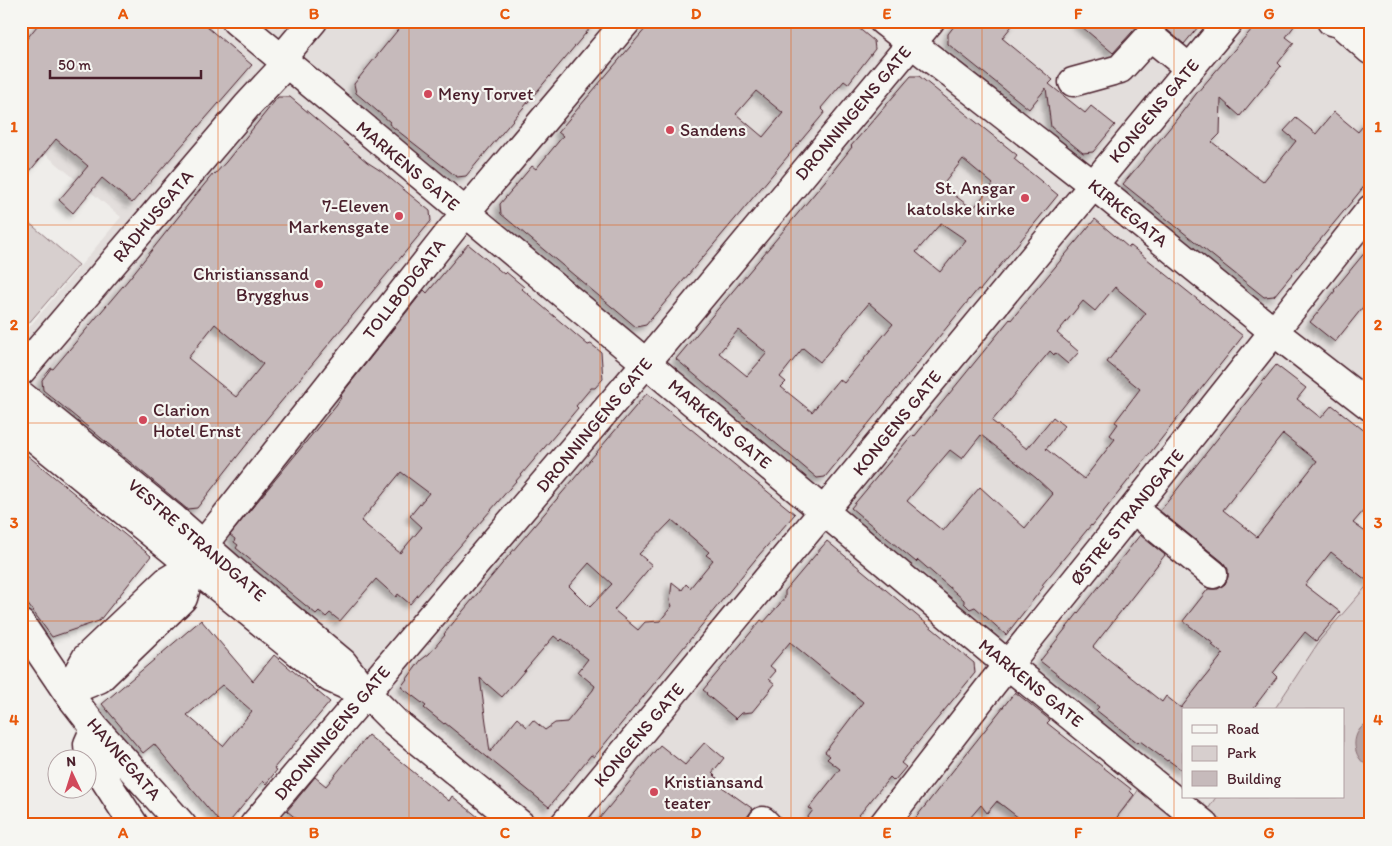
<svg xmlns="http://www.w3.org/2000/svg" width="1392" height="846" viewBox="0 0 1392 846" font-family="Itim,sans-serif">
<defs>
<filter id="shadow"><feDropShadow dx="-4.5" dy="4.5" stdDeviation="2.5" flood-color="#0004"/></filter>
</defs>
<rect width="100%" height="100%" fill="#efedea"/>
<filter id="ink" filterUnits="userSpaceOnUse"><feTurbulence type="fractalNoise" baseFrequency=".02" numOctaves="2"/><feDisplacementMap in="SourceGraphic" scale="10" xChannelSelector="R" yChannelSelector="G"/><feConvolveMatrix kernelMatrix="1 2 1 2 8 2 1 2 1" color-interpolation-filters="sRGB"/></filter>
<g filter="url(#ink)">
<path fill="#e3dedc" d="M21 21H1371V581L1320 640 1274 710H1183V797H1216L1199 824 1146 779 1110 825H1030L971 791 970 821 967 825H527L21 403V337L121 217 21 134Z"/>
<path fill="#d7cfce" stroke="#90777c" d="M21 216 79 265 21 332Z
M1371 581V825H1110L1132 799 1146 779 1199 823 1216 797H1343V710H1274L1320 640Z
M971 791 1001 804 1030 825H967L970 821Z"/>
<path fill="#b4a4a5" stroke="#8a6f74" d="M1371 721V768C1350 758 1349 730 1371 721Z"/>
<path fill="#c6babb" stroke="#4a1f2b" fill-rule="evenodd" filter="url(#shadow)" d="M41 21H200L252 65 132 203 102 178 73 213 59 200 88 166 56 139 21 182V46Z
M405 21H596L466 176 457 177 389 124 390 122 356 93 354 84Z
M652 21H850L874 41 875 49 848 84 844 81 821 108 825 112 646 325 636 327 501 214 500 204 532 166 536 169 563 136 558 132ZM756 91 783 113 763 137 736 114Z
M958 21H1016L1002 38 1053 80 1049 84 1085 113 1091 106 1115 125 1093 152 1083 153 1051 127 1046 88 1029 109 948 44V34Z
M1075 21H1142L1113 53Z
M1154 21H1203L1184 44 1160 24Z
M1259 21H1298L1286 37 1294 43 1278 63 1281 66 1240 116 1221 99 1220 134 1212 142 1263 182 1296 141 1284 131 1296 118 1316 134 1334 112 1358 132 1371 116V178L1274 296 1264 297 1123 184 1173 124 1196 94Z
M911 76H919L1017 155 1014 159 1058 195 980 290 978 289 825 477 817 478 676 359 825 181 852 147 851 146ZM963 159 993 184 973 209 942 186ZM941 223 966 240 940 272 916 252ZM869 303 893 324 844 383 839 379 812 412 781 387 786 382 780 377 803 348 820 362ZM738 330 767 353 747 376 719 353Z
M278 97H290L367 162 381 171 430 211 431 221 265 421 197 508 187 509 43 390 42 380 51 368 53 369 128 280 195 196 213 174 214 175 226 162ZM215 324 263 364 236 397 188 358Z
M1095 219 1128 247 1131 246 1243 336 1092 526 1091 525 1042 585 1044 586 1006 635 975 607 970 609 964 603V600L918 560 916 562 851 508 912 435 914 437 1010 319 1011 320ZM1115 287 1146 313 1107 362 1140 389 1115 422 1118 424 1110 435 1115 439 1084 479 1046 449 1064 426 1053 417 1027 449 992 421 1050 351 1054 355 1055 353 1068 364 1079 352 1057 333 1083 301 1095 311ZM981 435 1036 478 1053 494 1025 528 980 487 943 531 907 501 950 450 962 459Z
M468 244 504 274 506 272 524 287 522 289 588 345 591 344 601 352 603 379 595 388H591L576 406 578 408 522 474 410 604 398 594 396 597 376 579 340 621 330 613 326 617 319 611 316 614 236 548 238 545 234 542 235 539 230 535 337 404 342 396 341 395 424 290 427 293ZM401 472 429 493 410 516 422 527 400 553 361 521Z
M1371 245V297L1335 342 1310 322 1335 291 1334 290Z
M1276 365 1306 388 1297 399 1321 418 1332 405 1371 436V502L1353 523 1371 536V584L1331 552 1305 585 1340 612 1316 641 1305 632 1273 673 1277 677 1252 710H1183V771L1168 760 1167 761 1140 741 1138 743 1096 710 1099 707 1040 661 1140 535 1165 555 1093 647 1162 702 1166 696 1181 708 1223 654 1212 645 1214 644 1183 621 1208 589H1218L1225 584 1228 577V569L1223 562 1160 511ZM1283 434 1317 461 1257 537 1223 510Z
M647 393 795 514 759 555 594 757 591 755 549 807 445 723 444 724 424 708 426 706 401 687 421 660 429 654 445 635 444 634 511 553ZM672 520 709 552 706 555 713 560 690 588 686 584 682 590 672 582 670 601 672 606 660 621 645 622 638 630 614 610 652 565 639 554ZM589 563 612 584 590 607 569 586ZM554 636 560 641 562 639 588 659 578 672 595 686 593 690 567 722 555 723 545 730 533 720 527 727 517 718 490 752 480 678 502 697Z
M21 450 151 556 99 621 52 637 21 595Z
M827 541 974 663 975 673 901 763 906 767 894 781 890 777 851 825H802L813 810 809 808 840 769 827 759 830 756 825 752 863 702 790 642 770 666 776 671 769 679 775 684 752 712 742 713 736 719 706 694 707 693 703 690 761 620 764 622 785 598V591Z
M201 620 253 681 274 655 330 702 274 768 277 770 266 784 263 781 227 825H222L154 744 143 753 102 704ZM222 685 252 711 223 746 187 715Z
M1015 692 1050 720 1047 723 1131 789 1130 791 1134 795 1111 825H1028L997 801 987 813 981 805 964 825H910Z
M368 735 449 801 452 796 488 825H304L287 811 315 777 326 786Z
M705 742 724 758 712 773 718 779 715 782 753 809 741 825H724L715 818 710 825H594L660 745 685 765Z"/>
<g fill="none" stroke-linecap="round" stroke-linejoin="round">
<defs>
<path id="minor" d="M236 21 1008 665 1205 825
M883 21 1092 184 1273 331 1371 407
M1331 21 1340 23 1370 50
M282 58 313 21
M1073 82 1120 69 1150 36 1189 68
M21 371 247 106 287 63
M1133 509 1213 574
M21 624 67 692 95 728 182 825
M67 692 99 679 183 598 192 566
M67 692 86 658 167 581 192 566
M95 728 88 744 89 755 134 825
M763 821 767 825
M254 825 366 693 395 722 521 825
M564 825 1229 21
M883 825 993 683 1133 509 1371 209"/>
<path id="major" d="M21 395 174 519 233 571 343 663 366 693
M21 427 330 678 364 693
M192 566 203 545 465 213 627 21
M366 693 646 363 930 21"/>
</defs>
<use href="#minor" stroke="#4a1f2b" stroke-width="31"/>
<use href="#major" stroke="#4a1f2b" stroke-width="31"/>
<use href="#minor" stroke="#f6f6f2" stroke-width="28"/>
<use href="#major" stroke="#f6f6f2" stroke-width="28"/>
</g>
</g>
<path fill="none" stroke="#e8590c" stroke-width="1" stroke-opacity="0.55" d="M218 21V825M409 21V825M600 21V825M791 21V825M982 21V825M1174 21V825M21 225H1371M21 423H1371M21 621H1371"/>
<g fill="#d1495b" stroke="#f6f6f2" stroke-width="2">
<circle cx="428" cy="94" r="5"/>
<circle cx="670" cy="130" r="5"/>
<circle cx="1025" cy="198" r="5"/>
<circle cx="399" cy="216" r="5"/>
<circle cx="319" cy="284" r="5"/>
<circle cx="143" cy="420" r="5"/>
<circle cx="654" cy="792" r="5"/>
</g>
<g text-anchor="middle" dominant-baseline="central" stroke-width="4.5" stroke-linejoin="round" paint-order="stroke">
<g font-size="18" fill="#4a1f2b" stroke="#f6f6f2" text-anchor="start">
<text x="438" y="94">Meny Torvet</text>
<text x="680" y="130">Sandens</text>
<text x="1015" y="188" text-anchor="end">St. Ansgar<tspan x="1015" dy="21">katolske kirke</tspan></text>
<text x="389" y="206" text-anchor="end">7-Eleven<tspan x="389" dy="21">Markensgate</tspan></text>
<text x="309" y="274" text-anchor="end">Christianssand<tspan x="309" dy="21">Brygghus</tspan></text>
<text x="153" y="410">Clarion<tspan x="153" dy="21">Hotel Ernst</tspan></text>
<text x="664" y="782">Kristiansand<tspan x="664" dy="21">teater</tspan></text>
</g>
<g font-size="18" fill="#4a1f2b" stroke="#f6f6f2">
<text transform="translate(1154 111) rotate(-50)">KONGENS GATE</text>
<text transform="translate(853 113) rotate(-50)">DRONNINGENS GATE</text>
<text transform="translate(408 166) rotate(40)">MARKENS GATE</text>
<text transform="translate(1128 213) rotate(39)">KIRKEGATA</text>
<text transform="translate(153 216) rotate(-50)">RÅDHUSGATA</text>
<text transform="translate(404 289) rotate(-52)">TOLLBODGATA</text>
<text transform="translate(897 423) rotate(-51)">KONGENS GATE</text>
<text transform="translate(720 424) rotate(40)">MARKENS GATE</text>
<text transform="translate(594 425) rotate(-50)">DRONNINGENS GATE</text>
<text transform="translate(1127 517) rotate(-51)">ØSTRE STRANDGATE</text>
<text transform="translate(197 540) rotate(41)">VESTRE STRANDGATE</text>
<text transform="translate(1031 683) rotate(39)">MARKENS GATE</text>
<text transform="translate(332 733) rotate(-50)">DRONNINGENS GATE</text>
<text transform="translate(639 735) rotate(-50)">KONGENS GATE</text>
<text transform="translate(124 759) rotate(49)">HAVNEGATA</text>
</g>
</g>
<rect width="1392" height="846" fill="none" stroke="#f6f6f2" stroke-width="55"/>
<rect x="1182" y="708" width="162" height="90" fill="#f6f6f2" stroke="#b1a0a2"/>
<rect x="1192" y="725" width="25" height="8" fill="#f6f6f2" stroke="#b1a0a2"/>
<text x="1227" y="734" font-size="15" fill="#4a1f2b">Road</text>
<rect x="1192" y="746" width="25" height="15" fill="#d7cfce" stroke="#b1a0a2"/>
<text x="1227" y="758" font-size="15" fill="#4a1f2b">Park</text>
<rect x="1192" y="771" width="25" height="15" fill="#c6babb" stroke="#b1a0a2"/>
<text x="1227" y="784" font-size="15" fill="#4a1f2b">Building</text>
<g transform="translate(72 774) rotate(356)"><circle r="24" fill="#f6f6f2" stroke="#b1a0a2"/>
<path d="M0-4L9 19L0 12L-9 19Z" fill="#d1495b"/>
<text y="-8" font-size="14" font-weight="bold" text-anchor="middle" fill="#4a1f2b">N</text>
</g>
<path d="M50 70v8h151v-8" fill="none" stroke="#4a1f2b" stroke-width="2.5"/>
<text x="58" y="70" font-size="15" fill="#4a1f2b" stroke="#f6f6f2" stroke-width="4" paint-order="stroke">50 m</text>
<rect x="28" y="28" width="1336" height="790" fill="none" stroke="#e8590c" stroke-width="2"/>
<g font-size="16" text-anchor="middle" font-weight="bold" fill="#e8590c">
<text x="123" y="19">A</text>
<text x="314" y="19">B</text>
<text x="505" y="19">C</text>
<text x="696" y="19">D</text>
<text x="887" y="19">E</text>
<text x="1078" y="19">F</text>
<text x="1269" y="19">G</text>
<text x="14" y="132">1</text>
<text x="1378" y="132">1</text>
<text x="14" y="330">2</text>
<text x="1378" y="330">2</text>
<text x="14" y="528">3</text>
<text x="1378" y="528">3</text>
<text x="14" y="725">4</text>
<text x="1378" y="725">4</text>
<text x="123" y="838">A</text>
<text x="314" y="838">B</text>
<text x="505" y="838">C</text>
<text x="696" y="838">D</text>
<text x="887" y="838">E</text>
<text x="1078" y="838">F</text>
<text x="1269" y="838">G</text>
</g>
</svg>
